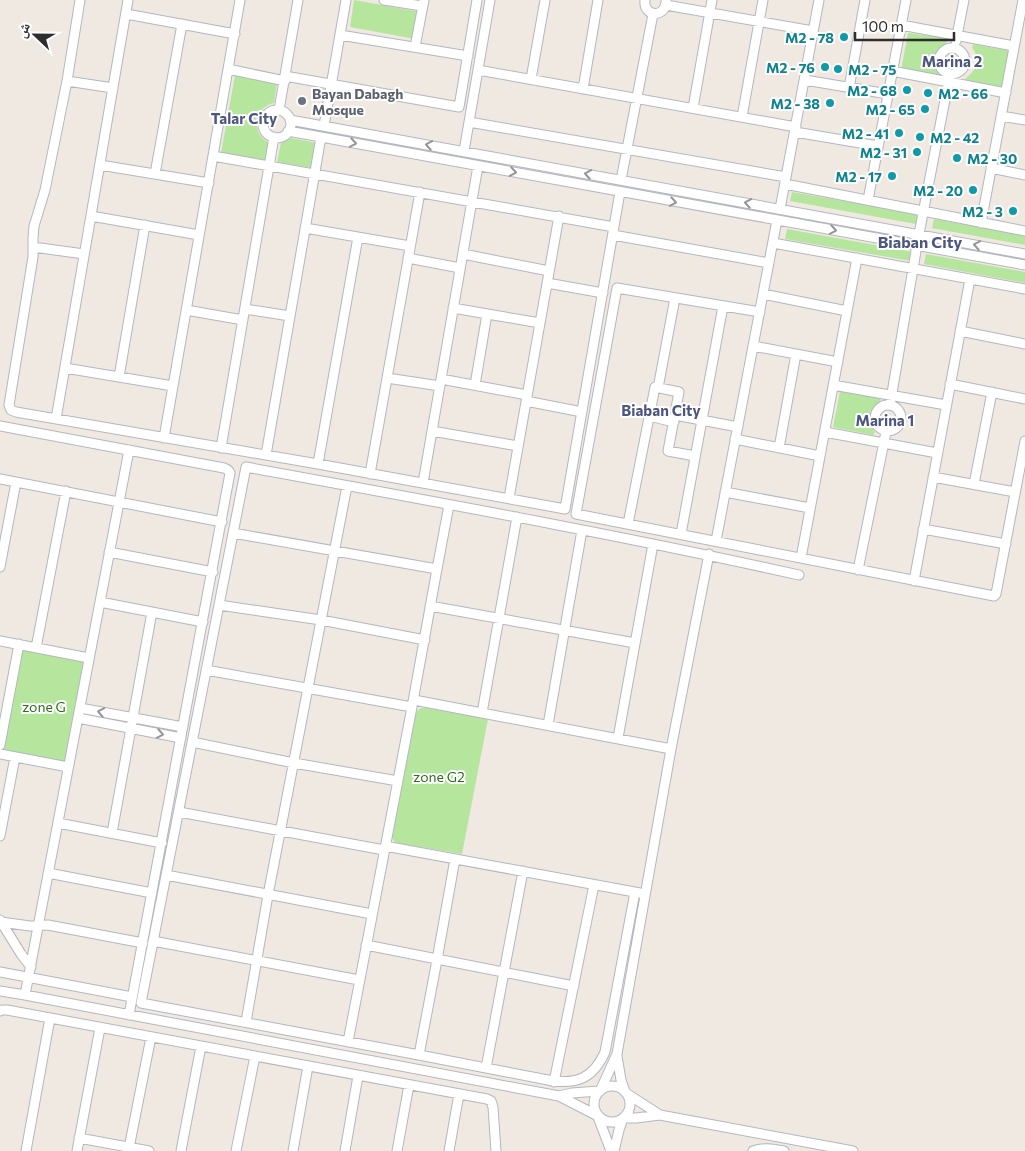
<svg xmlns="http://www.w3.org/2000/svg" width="1025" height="1151" viewBox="0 0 1025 1151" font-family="Commissioner,'Noto Naskh Arabic',sans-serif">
<rect width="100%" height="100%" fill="#efe9e1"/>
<path fill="#b6e59e" d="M354 0 420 12 415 39 350 27Z
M908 33 946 38 948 40C946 44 942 46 939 50 933 58 936 66 941 74L940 77 901 70Z
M973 44 1015 52 1007 90 967 82 965 80C967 76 971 75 973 71 979 64 977 54 972 47Z
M235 75 277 83 274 103C255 106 250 133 268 142L265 160 221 153Z
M291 138 317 143 313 168 277 162 281 143Z
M792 192 918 214 916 224 790 201Z
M934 219 1025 235V245L932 228Z
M787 229 913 252 911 261 785 239Z
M926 254 1025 272V283L924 264Z
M840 391 879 398 881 400C879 402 877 404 875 406 866 413 869 424 875 432L873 435 833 427Z
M22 648 86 660 65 764 1 752Z
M421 708H427L488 719 462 854 397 843 394 841 391 836 413 718 416 712Z"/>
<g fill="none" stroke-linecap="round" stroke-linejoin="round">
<defs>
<path id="minor" d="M80 0 67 81 45 190 34 226 33 238V257L9 405 11 410 16 412 318 464 565 509 620 192
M384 0 422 6
M645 0C643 18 667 18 666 0
M666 5 813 31
M126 14 235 34
M901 25 1014 46
M340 35 468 56
M956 41 964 0
M415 47 424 0
M939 61a13 13 0 1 1 26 0a13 13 0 1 1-26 0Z
M228 69 285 81
M478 70 796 127
M892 71 1006 93
M285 76 459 107 477 0
M531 79 545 0
M805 80 888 94
M67 81 113 88
M849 88 865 0
M583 89 598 0
M693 108 712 0
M279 110 298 0
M263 124a14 14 0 1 1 28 0a14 14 0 1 1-28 0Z
M1001 116 1025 120
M742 117 763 0
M290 120 1025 254
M469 122 786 177
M324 126 346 0
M288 131 1025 265
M795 132 878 146
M464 151 490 0
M213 156 614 227
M100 165 209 183
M991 168 1025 175
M155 174 182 24
M621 180 653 14
M785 184 1025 231
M868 200 906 0
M780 209 819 0
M91 216 199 235
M981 223 1023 0
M305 228 410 246
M919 234 950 74
M613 235 769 263
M773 243 1025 289
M33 247 84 254
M463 254 549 271
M408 258 460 268
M547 283 603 293
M763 294 847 311
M453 308 540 323
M245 309 290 316
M186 310 243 320
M760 312 617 288 576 514 994 596 996 594 1025 441
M960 331 1025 344
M753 346 838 362
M65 368 173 386
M119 377 145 225
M387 378 440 386
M441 379 527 395
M950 384 1025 399
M475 385 487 314
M833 385 946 405
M658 388 675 298
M526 401 582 412
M875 418a13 13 0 1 1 26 0a13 13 0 1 1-26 0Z
M890 405 917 245
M675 415 738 427
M649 416 674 422
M56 419 128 0
M0 426 224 468 228 470 230 473 129 1015
M432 431 518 446
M825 432 937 453
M164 438 240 0
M735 439 820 456
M221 448 274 137
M779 448 796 354
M266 455 321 137
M318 464 358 237
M370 474 420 192
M933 477 1015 492
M0 479 222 522
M423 483 478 166
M974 484 992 392
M725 492 810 508
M509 498 559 216
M628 524 655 387 679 392 668 451 695 456
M923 529 1006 544
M233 533 437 569
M681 534 723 306
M716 541 777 220
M109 552 213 572
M801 558 857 258
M0 567 16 482
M858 570 886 432
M914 581 970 279
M100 602 203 622
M219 605 321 620 425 640
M430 606 635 643
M0 641 89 658
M36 648 66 491
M206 670 412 707
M414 700 671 749
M80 708 183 727
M482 713 517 517
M78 718 181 738
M548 725 582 530
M618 738 653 544
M192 742 294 763 398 781
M0 745 19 644
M0 754 68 767
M179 812 384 850
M58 823 162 843
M112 833 152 612
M0 836 15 757
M385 846 640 893
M48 873 152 893
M166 875 372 914
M635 892 605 1052C593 1079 576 1085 548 1080L419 1055 141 1003 246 467C431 501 616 534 799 575
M0 920 21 954 31 967
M1 922 30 926 48 925 143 943
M153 941 359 980
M366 945 574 986
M0 972 132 997
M0 991 25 995 559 1096 598 1116
M25 995 129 450
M0 1011 2 1010H7L487 1099 491 1101 493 1107 496 1151
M246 1022 268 895 347 486
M348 1042 412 707 437 569 449 505
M419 1055 437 960 455 859
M617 1056 621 1080 625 1092
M486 1068 523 871
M554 1082 594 885
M594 1104a18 18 0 1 1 36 0a18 18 0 1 1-36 0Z
M600 1091 617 1054 671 749 709 554
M626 1093 660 1115
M559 1096 572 1093 599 1091
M598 1117 611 1151
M79 1138 149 1151
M129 1148 151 1037
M26 1151 50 1018
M77 1151 100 1028
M181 1151 201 1046
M236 1151 255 1056
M293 1151 308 1066
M345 1151 358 1076
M397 1151 409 1085
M449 1151 459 1094
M614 1151 619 1130 623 1118H636L660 1115 853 1151
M753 1151C764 1147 773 1149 784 1151"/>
</defs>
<use href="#minor" stroke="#b4b7c1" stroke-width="11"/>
<use href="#minor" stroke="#fff" stroke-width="9"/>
</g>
<defs><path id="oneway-chevron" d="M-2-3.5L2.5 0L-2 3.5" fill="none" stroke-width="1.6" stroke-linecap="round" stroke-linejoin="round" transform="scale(1.25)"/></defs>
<g stroke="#969696">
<use href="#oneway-chevron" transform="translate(353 143) rotate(10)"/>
<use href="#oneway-chevron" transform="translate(429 145) rotate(-170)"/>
<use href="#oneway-chevron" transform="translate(513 172) rotate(10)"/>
<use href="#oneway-chevron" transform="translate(588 174) rotate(-170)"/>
<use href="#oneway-chevron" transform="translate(673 202) rotate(10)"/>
<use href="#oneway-chevron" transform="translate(748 203) rotate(-170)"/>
<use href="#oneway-chevron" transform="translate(833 230) rotate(10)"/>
<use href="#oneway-chevron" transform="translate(977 245) rotate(-170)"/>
<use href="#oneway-chevron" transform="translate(101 712) rotate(-169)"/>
<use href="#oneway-chevron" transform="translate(160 734) rotate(11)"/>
</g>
<g fill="#0f9aa8" stroke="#fff" stroke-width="2">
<circle cx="844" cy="37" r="5"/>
<circle cx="825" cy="67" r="5"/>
<circle cx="838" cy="69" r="5"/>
<circle cx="907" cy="90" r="5"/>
<circle cx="928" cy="93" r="5"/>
<circle cx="830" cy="103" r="5"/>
<circle cx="925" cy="109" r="5"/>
<circle cx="899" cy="133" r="5"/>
<circle cx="920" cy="137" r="5"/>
<circle cx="917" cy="152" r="5"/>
<circle cx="957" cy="158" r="5"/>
<circle cx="892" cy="176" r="5"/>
<circle cx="973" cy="190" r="5"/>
<circle cx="1013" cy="211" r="5"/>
</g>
<circle fill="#6b7280" stroke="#fff" stroke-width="2" cx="302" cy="101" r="5"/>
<g text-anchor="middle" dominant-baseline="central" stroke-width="4" stroke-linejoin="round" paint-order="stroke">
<g font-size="14" font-weight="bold" fill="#0d838f" stroke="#fff" text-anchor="end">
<text x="834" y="37">M2 - 78</text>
<text x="815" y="67">M2 - 76</text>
<text x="848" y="69" text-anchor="start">M2 - 75</text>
<text x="897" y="90">M2 - 68</text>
<text x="938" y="93" text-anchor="start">M2 - 66</text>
<text x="820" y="103">M2 - 38</text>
<text x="915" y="109">M2 - 65</text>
<text x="889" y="133">M2 - 41</text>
<text x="930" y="137" text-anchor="start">M2 - 42</text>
<text x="907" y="152">M2 - 31</text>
<text x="967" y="158" text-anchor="start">M2 - 30</text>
<text x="882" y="176">M2 - 17</text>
<text x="963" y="190">M2 - 20</text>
<text x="1003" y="211">M2 - 3</text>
</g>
<g font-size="14" font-weight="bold" fill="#5b616d" stroke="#fff" text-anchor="start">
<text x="312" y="93">Bayan Dabagh<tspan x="312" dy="16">Mosque</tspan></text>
</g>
<g font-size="14" fill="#2c6e1b" stroke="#fff">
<text x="44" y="706">zone G</text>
<text x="439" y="776">zone G2</text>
</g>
<g font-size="15" font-weight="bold" fill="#4d5680" stroke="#fff">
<text x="952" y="61">Marina 2</text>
<text x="244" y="118">Talar City</text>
<text x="661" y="410">Biaban City</text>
<text x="885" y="420">Marina 1</text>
</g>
<g font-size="16" font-weight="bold" fill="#4d5680" stroke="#fff">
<text x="920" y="241">Biaban City</text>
</g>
</g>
<g transform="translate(35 35) rotate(292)" stroke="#ffffff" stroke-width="4" paint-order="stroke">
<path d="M0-4L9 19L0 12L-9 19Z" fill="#2e2e2e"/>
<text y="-8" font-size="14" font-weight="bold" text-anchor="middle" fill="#2e2e2e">ش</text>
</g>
<path d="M855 32v8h99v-8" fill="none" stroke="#2e2e2e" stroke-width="2.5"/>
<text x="862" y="32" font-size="15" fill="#2e2e2e" stroke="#ffffff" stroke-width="4" paint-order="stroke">100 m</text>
</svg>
